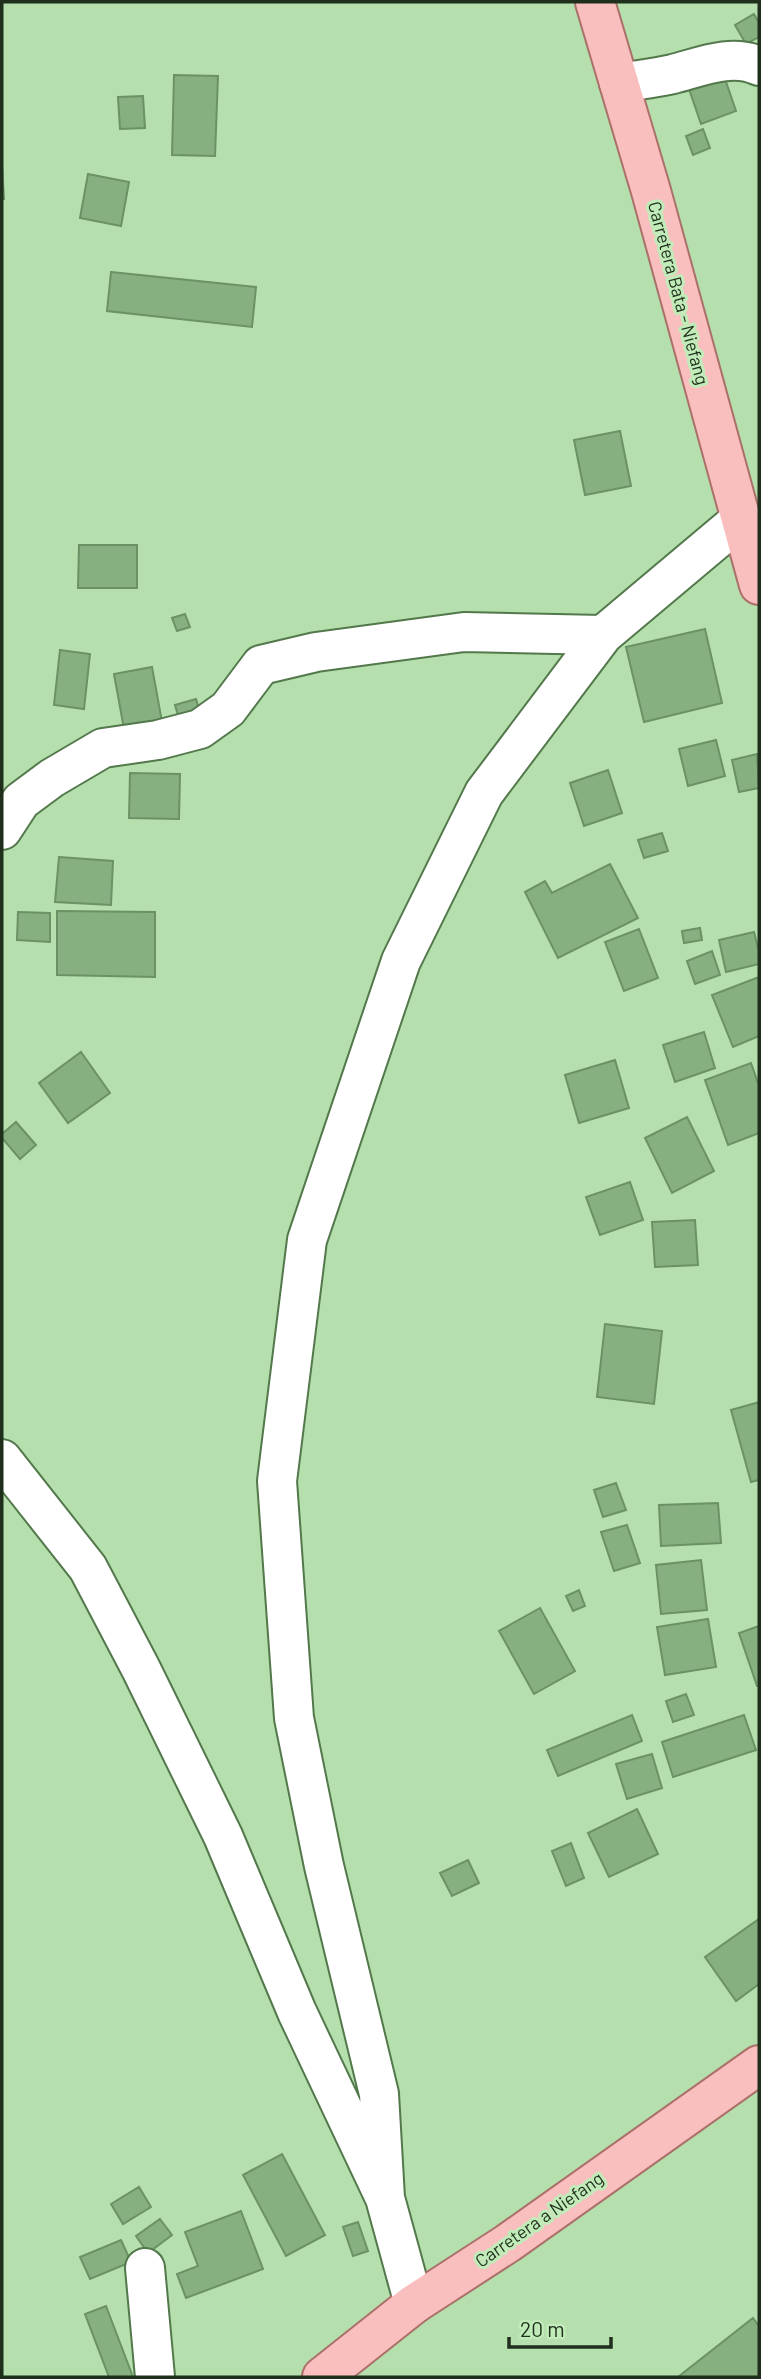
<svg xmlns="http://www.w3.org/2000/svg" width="761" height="2379" viewBox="0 0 761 2379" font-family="Barlow,sans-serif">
<rect width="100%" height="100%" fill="#b5dfad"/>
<path fill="#87b080" stroke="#6a9264" stroke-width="2" d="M754 14 759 23V37L746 44 735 25Z
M723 73 736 111 701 124 688 86Z
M174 75 218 76 215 156 172 155Z
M143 96 145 128 120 129 118 97Z
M703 129 710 148 693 155 686 136Z
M2 166 4 199H2Z
M88 174 129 182 121 226 80 218Z
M111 272 256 287 252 327 107 311Z
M620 431 631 486 585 495 574 440Z
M79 545H137V588H78Z
M185 614 190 627 177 631 172 618Z
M705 629 722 703 644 722 626 647Z
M60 650 90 654 84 709 54 705Z
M152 667 162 722 124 729 114 674Z
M196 699 200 712 179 719 175 705Z
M716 740 725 776 688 786 679 749Z
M757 754 759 788 739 792 732 760Z
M608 770 622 813 584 826 570 783Z
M130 773 180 774 179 819 129 818Z
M662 833 668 851 644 858 638 840Z
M59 857 113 861 111 905 55 902Z
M610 864 638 918 558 958 525 892 545 881 552 893Z
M57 911 155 912V977L57 975Z
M18 912 50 913V942L17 940Z
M700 928 702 940 684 943 682 931Z
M639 929 658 978 624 991 605 942Z
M754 932 759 952V964L726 972 719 940Z
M712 951 720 975 695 984 687 961Z
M759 977V1036L733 1047 712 995Z
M704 1032 715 1068 675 1082 663 1045Z
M81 1052 110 1093 68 1123 39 1083Z
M615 1060 629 1108 579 1123 565 1075Z
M751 1063 759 1086V1133L728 1145 705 1080Z
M687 1117 714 1171 672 1193 645 1138Z
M16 1122 36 1145 20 1159 2 1138V1134Z
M630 1182 643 1220 600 1235 586 1197Z
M695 1220 698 1265 655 1267 652 1222Z
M605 1324 662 1331 654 1404 597 1397Z
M759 1402V1480L751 1482 731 1410Z
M616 1483 626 1510 603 1517 594 1490Z
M718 1503 721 1543 661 1546 659 1505Z
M627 1525 640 1563 614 1571 601 1532Z
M701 1560 707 1610 661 1614 656 1565Z
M579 1590 585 1606 573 1611 566 1596Z
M540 1608 575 1671 534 1694 499 1631Z
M708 1619 716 1667 665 1675 657 1627Z
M759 1626V1686H757L739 1633Z
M686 1694 694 1715 673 1722 666 1701Z
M632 1715 642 1741 558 1776 547 1750Z
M744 1715 756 1750 673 1777 662 1742Z
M652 1754 662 1788 627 1799 616 1764Z
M637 1809 658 1854 609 1877 588 1833Z
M571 1843 584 1878 566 1886 552 1851Z
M468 1860 479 1883 452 1896 440 1873Z
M759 1919V1984L736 2001 705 1957Z
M282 2154 325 2235 286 2256 243 2175Z
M139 2187 151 2207 123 2224 111 2204Z
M241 2211 263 2269 186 2298 177 2274 198 2266 185 2232Z
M160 2219 172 2235 148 2253 136 2236Z
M358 2222 368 2251 353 2256 343 2227Z
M121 2240 131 2262 90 2279 80 2257Z
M106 2306 133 2377H109L85 2314Z
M753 2318 759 2326V2377H678Z"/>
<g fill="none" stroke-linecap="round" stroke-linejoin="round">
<defs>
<path id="minor" d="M619 83C637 80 656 78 673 74 700 67 732 53 759 66
M2 830 21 801 52 778 103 748 158 740 200 729 228 709 261 665 316 652 464 632 603 635
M2 1459 88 1568 141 1669 223 1836 297 2012 385 2198 414 2304
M385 2198 379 2094 324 1866 294 1718 277 1481 307 1240 401 961 484 793 603 635 741 519
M145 2268 155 2377"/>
<path id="major" d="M595 2 651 191 759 585
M322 2377 414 2304 508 2243 759 2065"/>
</defs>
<use href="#minor" stroke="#52784b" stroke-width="42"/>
<use href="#major" stroke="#aa7069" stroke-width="42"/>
<use href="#minor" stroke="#fff" stroke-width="38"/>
<use href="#major" stroke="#f9bebe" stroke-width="38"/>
</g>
<g text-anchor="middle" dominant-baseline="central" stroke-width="6" stroke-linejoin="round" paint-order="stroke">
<g font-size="18" fill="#1f2f1c" stroke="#c1ecba">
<text transform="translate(679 293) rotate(75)">Carretera Bata - Niefang</text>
<text transform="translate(539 2219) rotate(-35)">Carretera a Niefang</text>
</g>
</g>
<rect width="761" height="2379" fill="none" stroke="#1f2f1c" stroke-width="7"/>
<path d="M509 2337v10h102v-10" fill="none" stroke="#1f2f1c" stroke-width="3.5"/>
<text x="520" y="2337" font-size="21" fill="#1f2f1c" stroke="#c1ecba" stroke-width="5" paint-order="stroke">20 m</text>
</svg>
